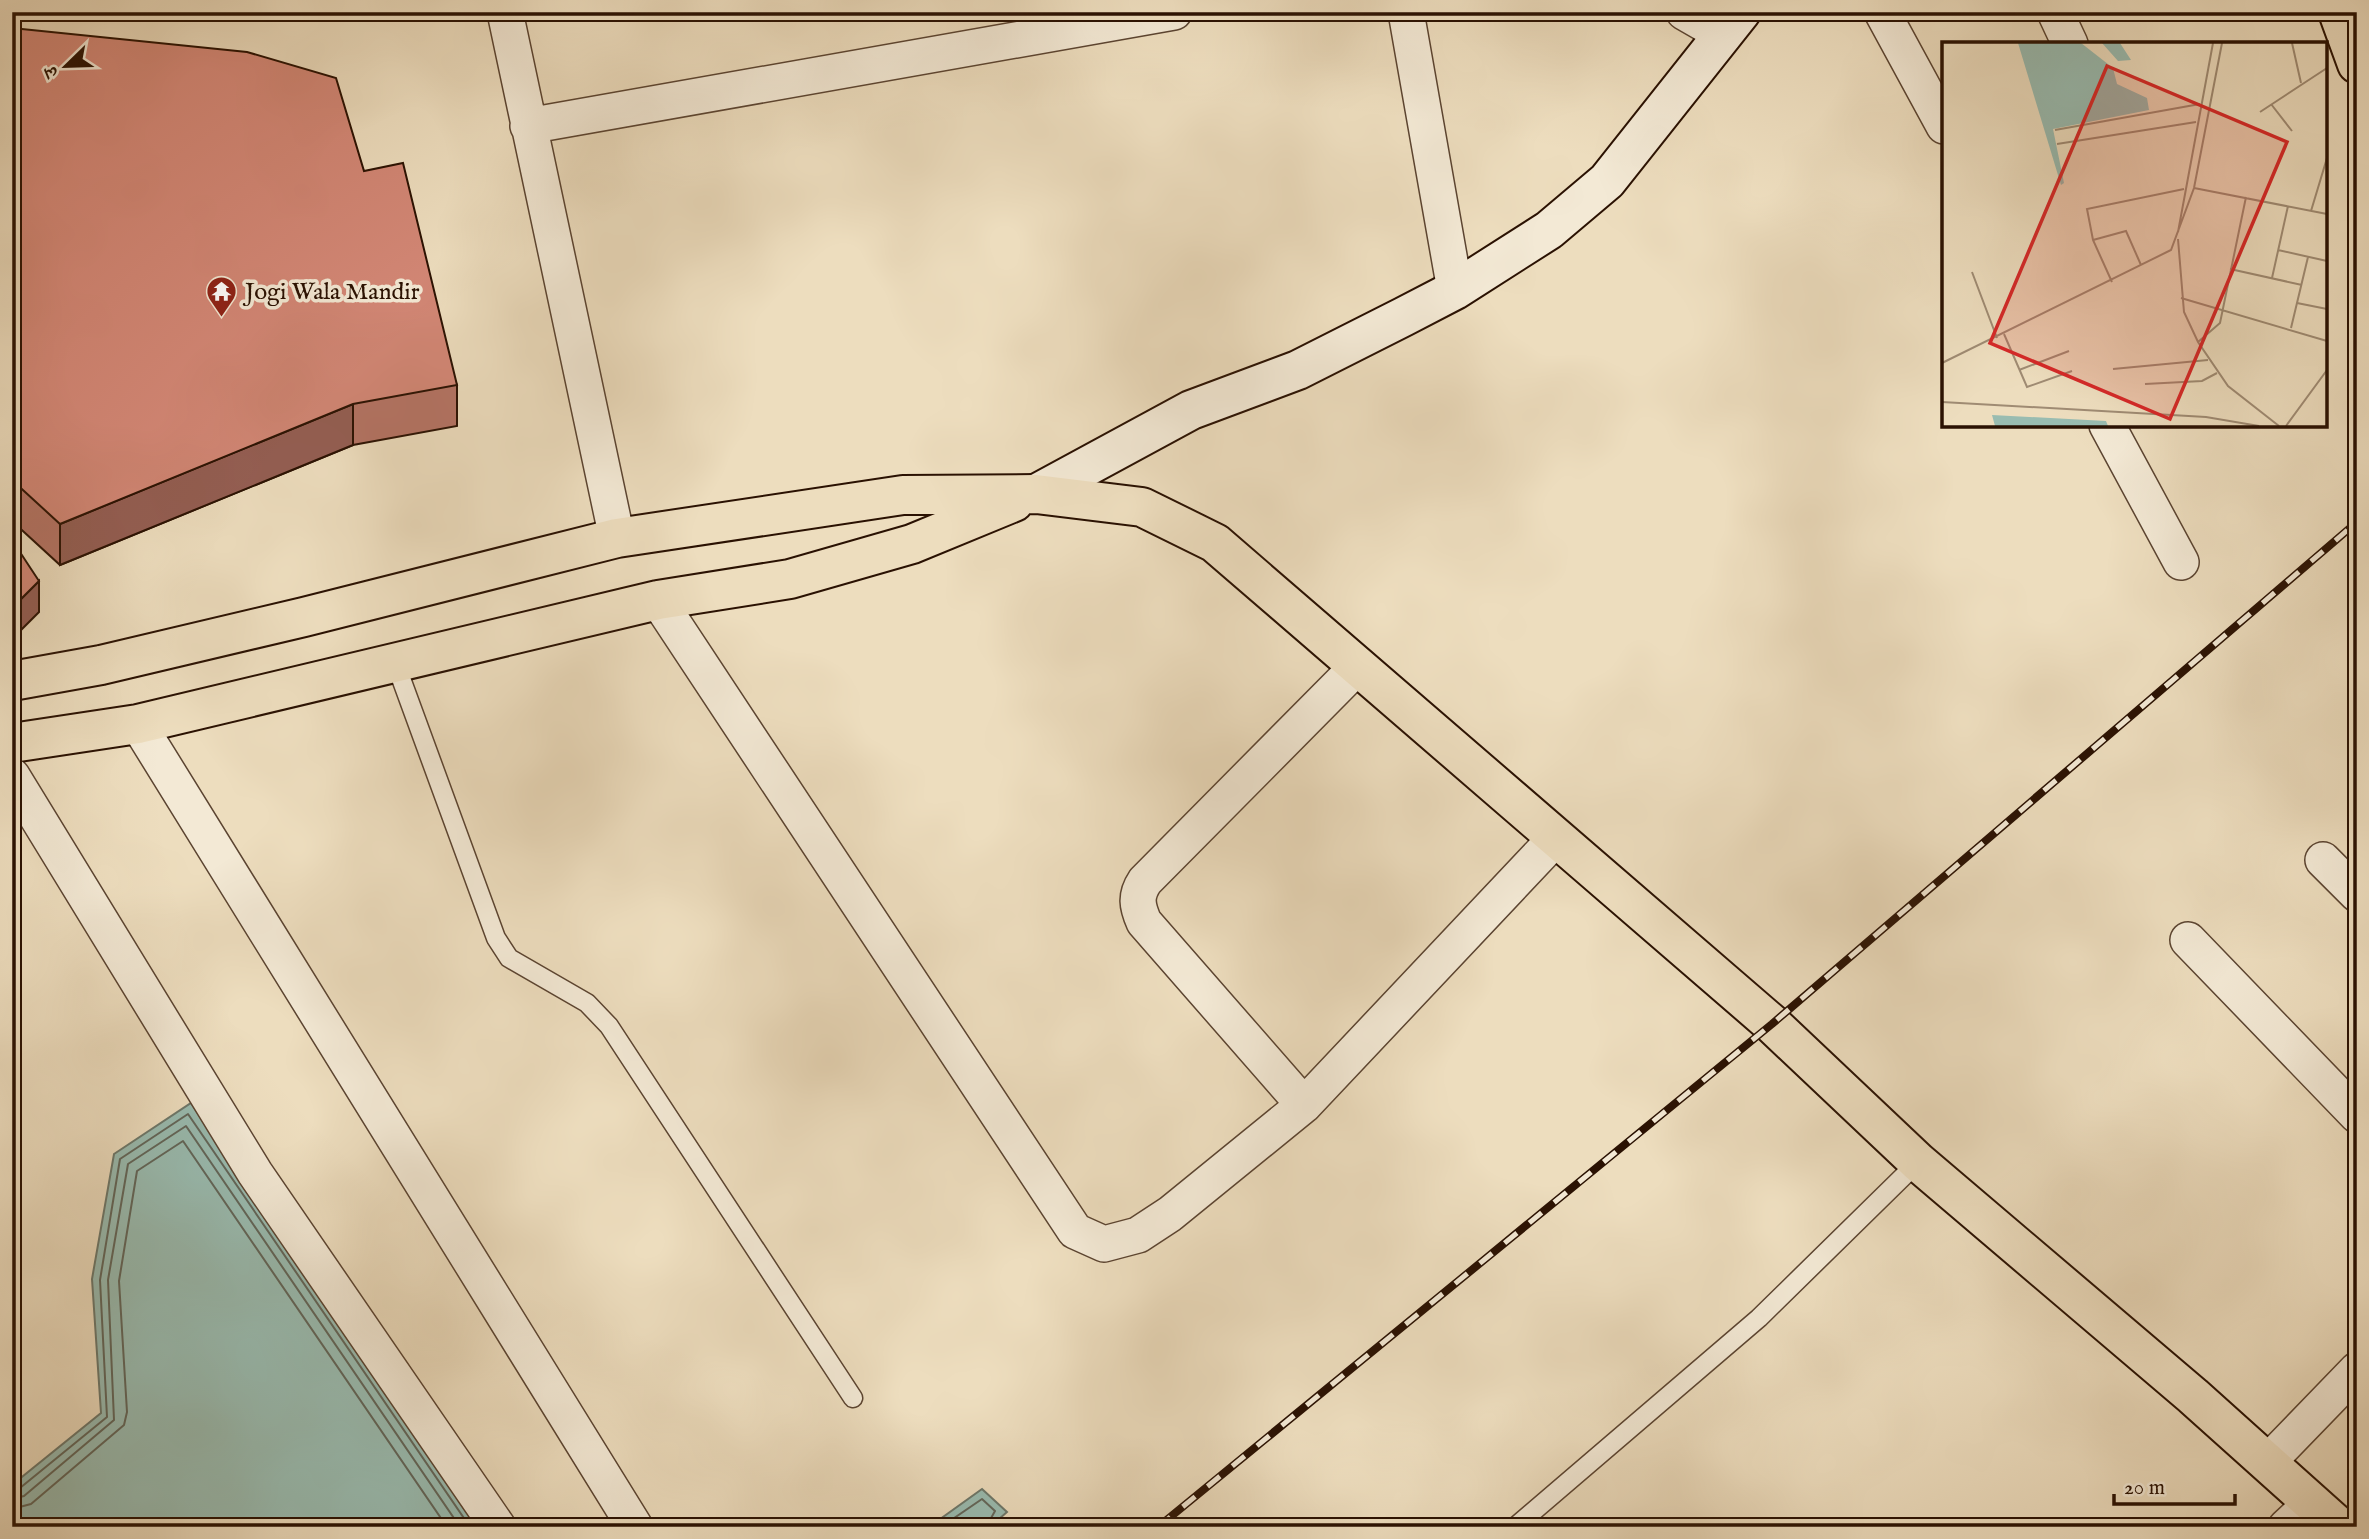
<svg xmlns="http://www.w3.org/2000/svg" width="2369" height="1539" viewBox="0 0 2369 1539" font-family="'IM FELL English','Noto Serif Devanagari',serif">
<rect width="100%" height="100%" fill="#edddbe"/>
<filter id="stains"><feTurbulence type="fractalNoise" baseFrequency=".00286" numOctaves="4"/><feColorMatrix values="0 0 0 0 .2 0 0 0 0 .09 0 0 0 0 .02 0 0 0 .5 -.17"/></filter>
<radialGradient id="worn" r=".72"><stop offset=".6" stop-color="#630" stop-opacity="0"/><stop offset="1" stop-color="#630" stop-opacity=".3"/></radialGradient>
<path fill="#99bcb1" stroke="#6d786b" stroke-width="2" d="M191 1103 479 1527H12V1485L101 1413 92 1279 114 1154Z
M982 1489 1007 1512 990 1527H929Z"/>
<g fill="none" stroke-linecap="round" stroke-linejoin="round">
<path stroke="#62665a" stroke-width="2" d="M12 1490 20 1488 107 1417 100 1280 120 1159 188 1114 470 1527
M12 1499 24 1496 114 1420 108 1280 128 1164 186 1126 460 1527
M12 1509 31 1504 124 1425 127 1412 119 1281 137 1171 183 1141 447 1527
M941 1527 982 1499 995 1511 986 1527"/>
<defs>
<path id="lane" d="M395 662 496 938 509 958 587 1003 609 1026 853 1398
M1515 1527 1759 1318 1918 1162"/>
<path id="street" d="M505 12 617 538
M1406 12 1455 290
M1684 12 1724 35
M1882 12 1944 126
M2055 12 2070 44
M528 126 1174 12
M2107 425 2181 562
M658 600 1075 1231 1104 1244 1138 1235 1170 1214 1304 1105 1555 839
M138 724 635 1527
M12 776 255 1173 498 1527
M2323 860 2357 894
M2188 940 2357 1115
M1304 1105 1144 922C1137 906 1135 896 1145 881L1358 666
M2267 1463 2357 1370
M2286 1527 2312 1503"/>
<path id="secondary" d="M1036 494 1191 410 1298 370 1403 317 1455 290 1549 230 1607 181 1741 12"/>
<path id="primary" d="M2338 12 2357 64"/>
<path id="highway" d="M12 681 101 665 304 617 617 538 903 495 1036 494 1142 507 1215 543 1772 1024 1918 1162 2193 1396 2339 1527
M12 743 138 724 658 600 790 579 912 544 1014 502"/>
</defs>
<use href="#lane" stroke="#5b4431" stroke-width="21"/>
<use href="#street" stroke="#5b4431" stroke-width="38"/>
<use href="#secondary" stroke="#2a1102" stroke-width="42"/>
<use href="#primary" stroke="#2a1102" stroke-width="42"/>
<use href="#highway" stroke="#2a1102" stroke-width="42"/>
<use href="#lane" stroke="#f3e9d5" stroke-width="18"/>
<use href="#street" stroke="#f3e9d5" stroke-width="35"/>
<use href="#secondary" stroke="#f3e9d5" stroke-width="38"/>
<use href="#primary" stroke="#edddbe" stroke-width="38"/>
<use href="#highway" stroke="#edddbe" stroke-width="38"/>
<defs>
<path id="rail" d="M1158 1527 1772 1024 2357 522"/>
</defs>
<use href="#rail" stroke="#2a1102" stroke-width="8"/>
<use href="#rail" stroke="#f3e9d5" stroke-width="5" stroke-dasharray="16" stroke-linecap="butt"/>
</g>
<path fill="#b57465" stroke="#2a1102" stroke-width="2" d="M12 28 364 171 457 385V426L353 445 60 565 12 521Z"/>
<path fill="#945e53" stroke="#2a1102" stroke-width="2" d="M353 404V445L60 565V524Z
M39 581V612L12 639V608Z"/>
<path fill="#d38776" stroke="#2a1102" stroke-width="2" d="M12 28 247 52 336 78 364 171 403 163 457 385 353 404 60 524 12 480Z
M12 540 39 581 12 608Z"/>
<defs>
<symbol id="temple-pin" viewBox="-11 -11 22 30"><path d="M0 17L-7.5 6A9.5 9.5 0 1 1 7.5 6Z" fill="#8f2418" stroke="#f3e9d5"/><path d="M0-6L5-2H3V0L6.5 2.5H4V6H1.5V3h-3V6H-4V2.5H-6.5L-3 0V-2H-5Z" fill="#fff"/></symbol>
</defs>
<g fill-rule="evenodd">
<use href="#temple-pin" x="204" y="274" width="35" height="47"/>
</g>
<g text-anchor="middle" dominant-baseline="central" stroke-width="7" stroke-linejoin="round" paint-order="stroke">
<g font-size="24" fill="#2a1102" stroke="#f3e9d5" text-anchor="start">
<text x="245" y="292">Jogi Wala Mandir</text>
</g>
</g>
<g transform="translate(1942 42)">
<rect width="385" height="385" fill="#edddbe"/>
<path d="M76 1H139L171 26 175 42 205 56 207 68 111 87 122 141 119 143ZM160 1H178L189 18 176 19ZM50 373 164 379 166 384H53Z" fill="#99bcb1"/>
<path fill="none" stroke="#9f8b73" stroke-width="2" d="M350 1 359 41M329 62 350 89M318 70 385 26M113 88 258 62M115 102 254 80M252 146 385 172M369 169 385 116M236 190 271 1M236 197 242 270 256 300 286 344 337 384M151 198 184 189 199 223M336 208 385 219M288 227 360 243M30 230 55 296M330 236 346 164M170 240 151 198 145 167 242 147M239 256 385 299M355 261 385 267M349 286 366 215M62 292 85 345 130 329M256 300 278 281 304 155M0 321 229 208 252 146 280 1M171 327 266 318M77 328 127 309M203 342 260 339 275 331M0 360 264 375 317 384M344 384 385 328"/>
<path fill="#d62828" fill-opacity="0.15" stroke="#d62828" stroke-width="3.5" d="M165 24 345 100 228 377 48 301Z"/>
<rect width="385" height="385" fill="none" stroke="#2a1102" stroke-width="3.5"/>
</g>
<rect width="2369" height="1539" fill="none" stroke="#edddbe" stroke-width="42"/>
<rect x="14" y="14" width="2341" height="1511" fill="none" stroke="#2a1102" stroke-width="3.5"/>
<rect x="21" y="21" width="2327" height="1497" fill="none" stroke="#2a1102" stroke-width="2"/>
<g transform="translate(66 66) rotate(247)" stroke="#f3e9d5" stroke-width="5" paint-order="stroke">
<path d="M0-5L12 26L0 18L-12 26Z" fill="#2a1102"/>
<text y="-10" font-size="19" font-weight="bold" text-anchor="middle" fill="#2a1102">उ</text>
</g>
<path d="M2114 1494v10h121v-10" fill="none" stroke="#2a1102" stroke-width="3.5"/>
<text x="2124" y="1494" font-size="21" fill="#2a1102" stroke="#f3e9d5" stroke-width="5" paint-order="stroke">20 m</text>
<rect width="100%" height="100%" filter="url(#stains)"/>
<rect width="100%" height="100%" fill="url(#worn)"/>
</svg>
